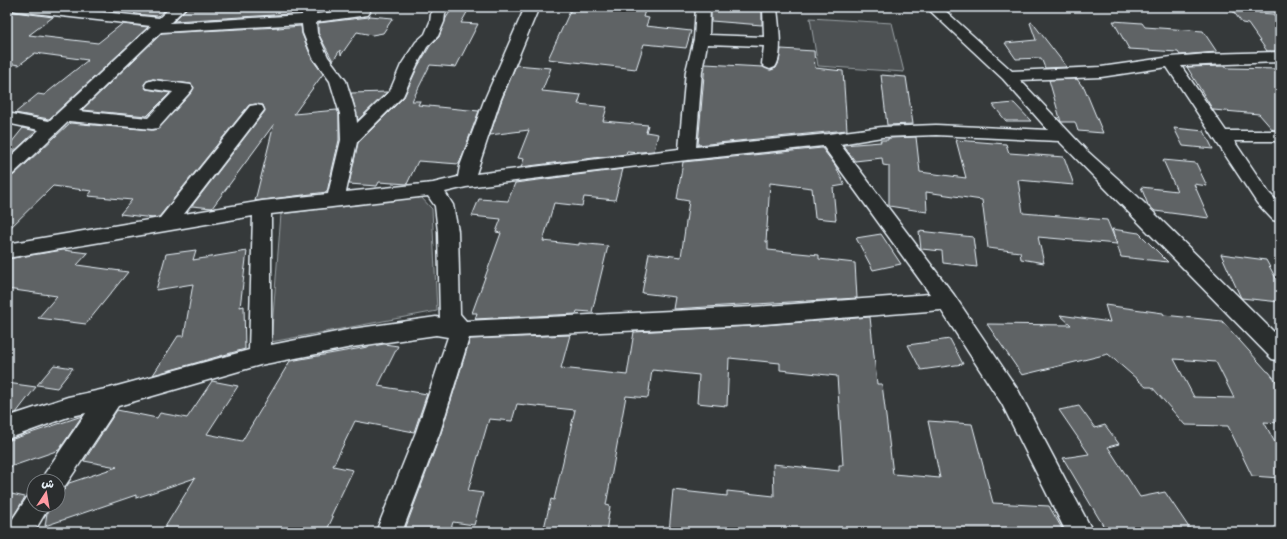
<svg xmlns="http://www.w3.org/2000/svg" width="1287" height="539" viewBox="0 0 1287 539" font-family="Mali,'Playpen Sans Arabic',sans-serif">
<rect width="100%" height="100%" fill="#35393a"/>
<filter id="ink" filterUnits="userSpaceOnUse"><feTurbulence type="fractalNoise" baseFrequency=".025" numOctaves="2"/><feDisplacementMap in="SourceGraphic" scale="8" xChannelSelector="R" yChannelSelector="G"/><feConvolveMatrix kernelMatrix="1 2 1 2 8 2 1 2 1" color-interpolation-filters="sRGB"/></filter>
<g filter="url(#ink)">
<path fill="#4d5152" stroke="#9aa1a5" d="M810 18 892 23 904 72 818 66Z
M421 197 432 209 437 311 271 342 281 214Z"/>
<path fill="#5f6365" stroke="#e8f1f8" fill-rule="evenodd" d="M143 7H169L158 16 134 14Z
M188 7H298L291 14 174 21Z
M453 7H470L461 23 478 24 456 67 430 65 412 101H420L418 105 479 111 459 164 418 161 407 184 379 182 377 186 349 184 358 143 404 97 418 66 430 46 439 37 446 18Z
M572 7H646L643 17 649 18 646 26 691 31 686 48 644 44 636 69 548 59Z
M711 7H762V25L711 21Z
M1230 7H1255L1259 13 1273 14 1280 24V51H1267L1248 24 1242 23Z
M7 11 53 17 29 35 98 43 122 24 148 27 49 119 15 113 38 94 44 95 88 60 35 53 19 65 7 63Z
M370 16 393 18 383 33 372 35 357 32 341 55 340 50 333 61 318 33V23L369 17Z
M1113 21 1142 23 1145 27 1203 31 1217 52 1180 55 1178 52 1129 49Z
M1032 22 1059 57 1067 67 1045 68 1041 58 1016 59 1005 43 1036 40 1030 23Z
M301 26 302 34 312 59 323 74 294 114 337 110 339 114V140L327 192 255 201 274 124 212 208 192 206 265 111 263 105 256 104 249 105 159 217 153 218 120 214 132 200 88 196 92 191 53 186 7 231V177L14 175 70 123 152 130 158 129 192 92 194 87 191 84 153 79 147 81 144 84 146 89 170 93 147 116 82 110 162 33 279 27 277 28Z
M781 49 814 51 815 68 843 71 847 130 698 145 705 64 763 67 771 70 776 68 779 62Z
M1275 64H1280V130H1273L1259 114 1213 110 1187 67 1226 66 1227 68 1279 69Z
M516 65 551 68 542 91 581 95 578 104 607 107 603 121 648 125 646 132 658 134 654 151 640 152 627 151 626 154 521 167 524 159 518 158 529 130 490 135 501 102Z
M881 75 906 77 913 124 887 125Z
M1077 79 1082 86 1084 87 1103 133 1078 131 1075 122H1061L1049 80Z
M387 92 358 120 351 93Z
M1014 103 1031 121H1006L993 105Z
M23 128 36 131 7 158V148Z
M1174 128 1204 131 1213 149 1183 146Z
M916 137 920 172 966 178 956 140 1006 144 1009 153 1064 157 1074 185 1018 180 1023 213 1107 220 1117 244 1038 237 1044 263 1021 259 1020 252 988 248 982 200 926 192 927 212 889 206V166L883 165 882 158 855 161 843 145 881 142 880 140H888V138Z
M822 148 835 165 845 185 833 187 836 220 815 218 812 188 770 183 766 242H768V250L819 255V259L855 263 857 298 673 309 675 297 642 293 649 253 681 257 689 201 677 199 683 162Z
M1163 160 1196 163 1207 186 1194 184 1209 218 1155 211 1148 205 1141 187 1177 191Z
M623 169 615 200 584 197 582 206 554 203 543 241 579 245V243L608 246 592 312 577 311 576 314 475 319 477 313H472L501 233 496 232 501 219 472 216 479 199 508 201 515 183Z
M1112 229 1139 233 1168 262 1121 257Z
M919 231 973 237 977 267 943 263 942 251 921 249Z
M881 234 901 264 873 270 856 238Z
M63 250 88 253 77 265 128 272 86 324 38 318 57 296 7 289V259Z
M196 250 193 260 247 251 240 307 244 306 245 349 153 375 178 336H184L193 284 156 290 166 254Z
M1221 254 1266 260 1280 286V302L1241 298Z
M1105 305 1163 313 1164 315 1222 321 1267 371 1269 372 1280 386V423L1264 422 1280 452V478L1252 476 1228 426 1185 425 1152 387H1146L1108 354 1022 375 987 324 1071 325 1060 315 1110 322ZM1174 359 1216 362 1234 398 1194 397Z
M870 317 877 384H882L893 474 940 478 928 421 972 424 993 503 1049 506 1064 532H669L673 490 727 496V491L774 496 773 464 839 471V465H843L837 376 780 370V363L729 358 727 406 697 403 699 375 652 370 648 398 626 396 606 505 610 506 606 532H543L551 499 554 500 575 410 517 404 512 421 489 419 468 491 483 493 474 525 453 522 450 532H404L441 433 470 339 570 335 561 368 627 375 634 332 752 326Z
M950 339 963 364 921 370 908 345Z
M384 344 398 346 378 386 427 394 414 432 355 421 333 466 353 470 331 516 333 517 326 532H162L195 478 136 498V495L45 526 47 513 51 505H58V492L64 490 69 483 117 467 84 461 117 410 157 418 160 413 187 418 212 381 238 386 207 434 242 441 290 361Z
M54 365 73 368 57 388 37 385Z
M7 383 36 387 16 413 7 415Z
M1079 406 1095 428 1105 425 1119 444 1108 447 1140 497 1165 492 1192 532H1107L1063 458 1089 454 1059 410Z
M82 416 59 450 7 468V441Z
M7 493 25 497 7 527Z"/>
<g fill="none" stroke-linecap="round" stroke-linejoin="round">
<defs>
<path id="minor" d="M10 7H55L159 18 171 7H186L170 23 302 15 303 7H317L316 14 363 8 368 9 370 12 368 15 316 22 317 33 328 57 346 81 356 114 357 123 390 91 401 65 416 42 425 34 430 22 431 14 436 7H450L445 14 444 22 438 36 427 47 417 65 403 96 357 142 346 192 433 183 458 177 460 166 484 101 525 7H539L500 101 476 174 679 149 686 71 694 39 696 7H710L709 35 764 37 763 7H777C778 22 784 55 775 67L770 69 765 67 762 64 764 46 707 44 702 71 696 147 828 134 882 127 936 125 1048 130 1003 79 926 7H941L1012 71 1101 67 1171 57 1208 54 1280 52V62L1181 66 1226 131H1280V141H1234L1269 193 1280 204V222L1273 220 1257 203 1167 67 1101 77 1020 80 1086 150 1137 196 1280 338V361L1272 359 1059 141 936 135 882 137 840 144 954 295 1018 390 1093 532H1066L1002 404 941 310 752 325 469 338 440 432 402 532H376L416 432 448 337 436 335 352 347 260 365 118 406 63 489 58 491V481H42L45 473 86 413 68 417 7 439V417L68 397 110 388 249 350 253 216 7 258V244L160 218 250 106 256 105 262 106 264 110 184 214 262 201 328 194 341 140 340 114 330 81 313 58 303 33 302 24 161 32 79 111 148 118 173 92 147 88 145 85 147 82 153 80 191 85 193 88 191 91 158 128 152 129 69 121 13 174 7 176V160L39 130 7 123V113L49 121 151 26 17 11 12 10ZM823 146 930 294 752 307 466 321 460 314 458 231 453 205 445 192 466 187 687 160ZM428 196 435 206 438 231 440 318 436 317 352 329 271 345V214Z
M34 494V505H50L34 532H7L10 523 28 496Z"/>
</defs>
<use href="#minor" stroke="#e8f1f8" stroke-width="3"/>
<use href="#minor" fill="#2a2d2e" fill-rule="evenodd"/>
</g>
</g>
<rect width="1287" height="539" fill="none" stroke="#2a2d2e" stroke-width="24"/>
<rect x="12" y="12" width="1263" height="515" fill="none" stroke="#e8f1f8" stroke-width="1.5" filter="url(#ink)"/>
<g transform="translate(46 493) rotate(12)"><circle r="19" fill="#2a2d2e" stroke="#767b7f"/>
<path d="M0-3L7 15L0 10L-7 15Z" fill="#ff9aa2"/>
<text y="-6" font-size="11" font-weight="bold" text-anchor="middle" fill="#e8f1f8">ش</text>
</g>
</svg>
